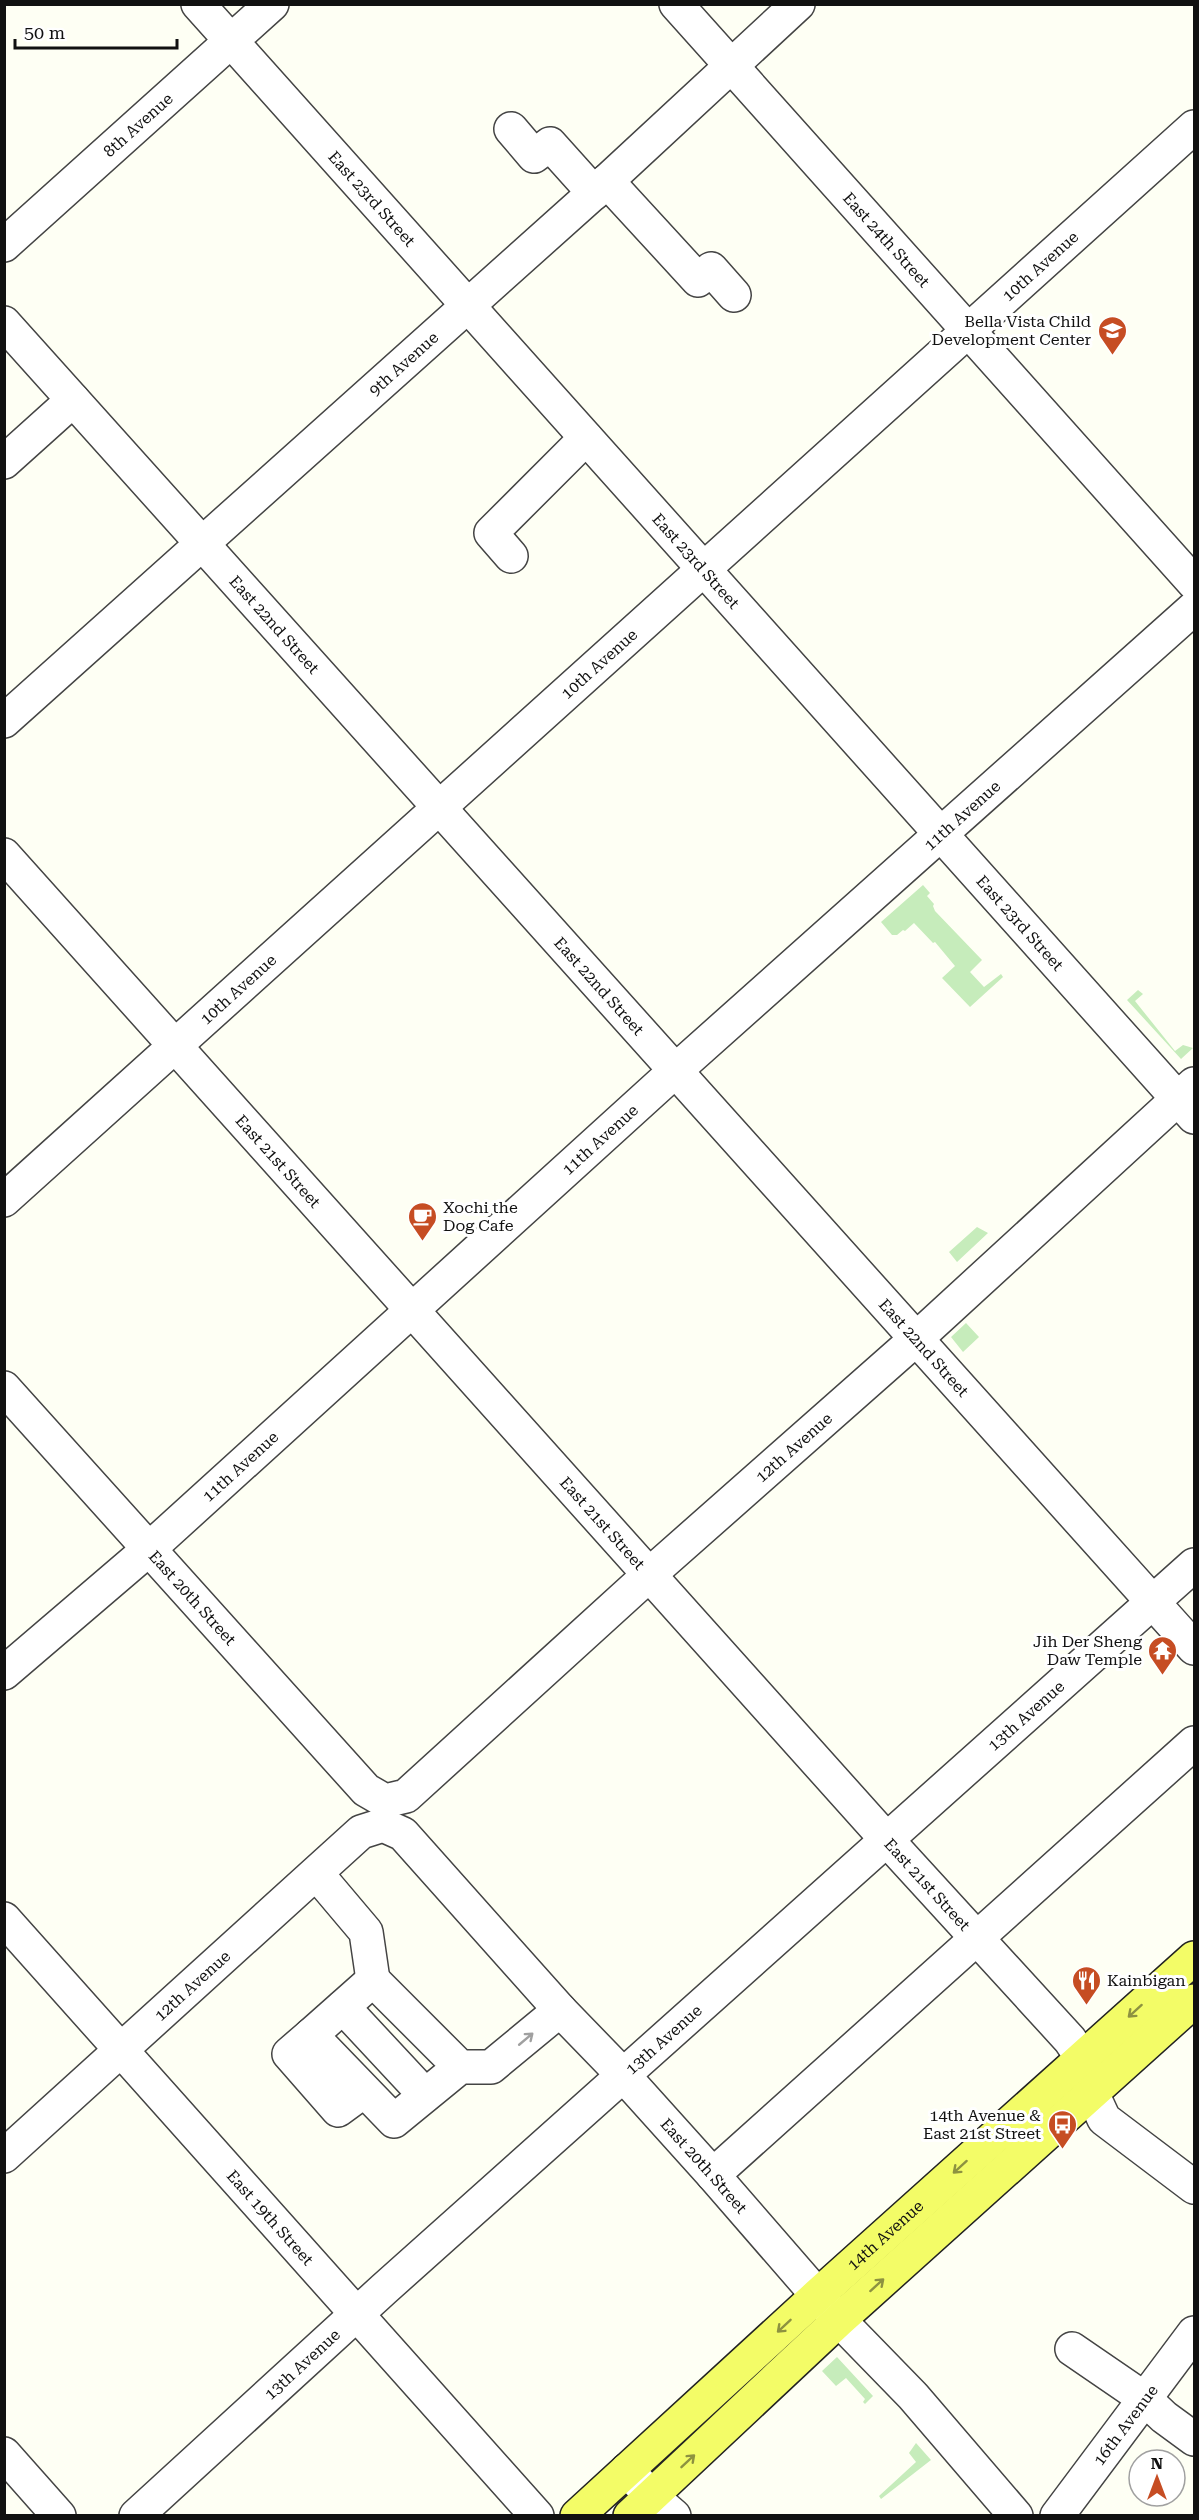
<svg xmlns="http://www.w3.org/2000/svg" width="1199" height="2520" viewBox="0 0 1199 2520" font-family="'Roboto Serif',serif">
<rect width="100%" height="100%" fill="#fefff4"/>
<path fill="#c6ecbb" d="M923 885 930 893 927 896 934 904 933 906 935 911 982 960 970 972 984 987 1001 974 1003 977 970 1007 942 978 955 966 935 942 933 943 914 923 905 931 903 930 897 935H892L881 922Z
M1138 990 1143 994 1135 1001 1175 1051 1183 1045 1193 1048 1181 1059 1127 1000Z
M977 1227 988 1233 957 1262 949 1252Z
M966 1323 979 1337 963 1352 951 1337Z
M837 2357 873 2396 865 2404 863 2402 865 2399 846 2378 836 2386 822 2371Z
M916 2443 931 2460 881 2499 879 2496 916 2462 909 2453Z"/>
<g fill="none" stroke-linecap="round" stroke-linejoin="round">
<defs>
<g id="minor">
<path id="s1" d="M198 4 1194 1117"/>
<path id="s2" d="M676 4 1194 583"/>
<path d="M511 129 534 156 550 144 594 193"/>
<path d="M607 181 698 280 711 269 734 295"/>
<path id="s3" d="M4 245 272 4"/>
<path id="s4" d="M4 323 1194 1648"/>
<path d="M4 462 73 400"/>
<path d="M511 556 491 533 586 438"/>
<path id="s5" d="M4 721 607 181 798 4"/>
<path id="s6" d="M4 855 887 1840 1070 2040 1082 2058 1092 2093 1104 2119 1194 2187"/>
<path id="s7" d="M4 1200 1194 127"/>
<path id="s8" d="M4 1388 366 1790 385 1801 406 1796 650 1574 916 1339 1194 1084"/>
<path id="s9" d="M4 1673 149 1549 675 1071 1194 608"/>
<path d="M317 1874 366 1932 373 1980"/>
<path id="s10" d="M4 1919 537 2516"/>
<path d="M343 2007 425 2095"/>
<path d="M311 2035 289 2054 338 2110 364 2091"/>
<path d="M460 2067 373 1980 311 2035 394 2121 460 2067H491L560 2010"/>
<path id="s11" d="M4 2156 361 1832 383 1825 403 1834 560 2010 623 2075 713 2175 839 2320 913 2396 1016 2516"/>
<path d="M713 2175 1194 1743"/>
<path d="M1072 2349 1145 2399 1164 2417 1194 2439"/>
<path d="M4 2454 59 2516"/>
<path d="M627 2470 651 2496 674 2516"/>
<path id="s12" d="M136 2516 384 2289 1194 1565"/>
<path id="s13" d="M1057 2516 1194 2333"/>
</g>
<g id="major">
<path id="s14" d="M577 2516 818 2295 1194 1958"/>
<path d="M630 2516 839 2320 1194 2001"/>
</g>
</defs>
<use href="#minor" stroke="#444" stroke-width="36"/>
<use href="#major" stroke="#222" stroke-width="36"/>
<use href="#minor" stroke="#fff" stroke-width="33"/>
<use href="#major" stroke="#f3fc67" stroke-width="33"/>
</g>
<defs><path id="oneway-shaft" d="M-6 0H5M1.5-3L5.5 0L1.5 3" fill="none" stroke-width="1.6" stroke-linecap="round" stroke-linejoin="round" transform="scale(1.5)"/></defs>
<g stroke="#8d9240">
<use href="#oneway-shaft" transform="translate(1135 2011) rotate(138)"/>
<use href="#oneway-shaft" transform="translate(960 2167) rotate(138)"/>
<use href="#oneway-shaft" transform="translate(877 2285) rotate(-42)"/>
<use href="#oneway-shaft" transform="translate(784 2326) rotate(137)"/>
<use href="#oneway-shaft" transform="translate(688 2461) rotate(-43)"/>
</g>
<use stroke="#a0a0a0" href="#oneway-shaft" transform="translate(526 2039) rotate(-40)"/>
<defs>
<symbol id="school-pin" viewBox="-11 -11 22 30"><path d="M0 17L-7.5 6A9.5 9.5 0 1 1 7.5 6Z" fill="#c64d23" stroke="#fff"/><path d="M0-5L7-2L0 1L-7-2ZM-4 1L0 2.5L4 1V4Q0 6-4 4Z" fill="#fff"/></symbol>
<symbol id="cafe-pin" viewBox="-11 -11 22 30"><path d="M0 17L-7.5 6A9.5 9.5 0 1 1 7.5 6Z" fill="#c64d23" stroke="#fff"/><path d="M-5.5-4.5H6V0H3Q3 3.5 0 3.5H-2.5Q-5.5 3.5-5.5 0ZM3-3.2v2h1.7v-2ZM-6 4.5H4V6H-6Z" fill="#fff"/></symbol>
<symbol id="temple-pin" viewBox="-11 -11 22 30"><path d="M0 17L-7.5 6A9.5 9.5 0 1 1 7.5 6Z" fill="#c64d23" stroke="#fff"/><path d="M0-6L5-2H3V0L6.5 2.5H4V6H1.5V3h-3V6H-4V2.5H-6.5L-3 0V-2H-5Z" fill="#fff"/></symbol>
<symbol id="restaurant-pin" viewBox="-11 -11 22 30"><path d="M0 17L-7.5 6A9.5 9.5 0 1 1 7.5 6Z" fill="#c64d23" stroke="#fff"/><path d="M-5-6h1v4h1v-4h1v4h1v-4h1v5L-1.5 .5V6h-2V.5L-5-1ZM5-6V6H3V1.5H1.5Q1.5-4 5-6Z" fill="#fff"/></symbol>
<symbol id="bus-pin" viewBox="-11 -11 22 30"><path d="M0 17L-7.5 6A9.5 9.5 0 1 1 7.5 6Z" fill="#c64d23" stroke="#fff"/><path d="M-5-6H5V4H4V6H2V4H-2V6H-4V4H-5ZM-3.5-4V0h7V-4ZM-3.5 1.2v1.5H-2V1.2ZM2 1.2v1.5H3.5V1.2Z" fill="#fff"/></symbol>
</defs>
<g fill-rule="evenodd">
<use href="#school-pin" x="1096" y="314" width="33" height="45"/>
<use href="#cafe-pin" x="406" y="1200" width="33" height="45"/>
<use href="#temple-pin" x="1146" y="1634" width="33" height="45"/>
<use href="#restaurant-pin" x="1070" y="1964" width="33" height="45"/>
<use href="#bus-pin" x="1046" y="2108" width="33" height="45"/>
</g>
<g text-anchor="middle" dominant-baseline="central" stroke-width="6" stroke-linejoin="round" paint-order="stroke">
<g font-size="16" fill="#111" stroke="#fff">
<text stroke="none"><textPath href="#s3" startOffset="180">8th Avenue</textPath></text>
<text stroke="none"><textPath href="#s1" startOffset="261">East 23rd Street</textPath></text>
<text stroke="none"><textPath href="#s2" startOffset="316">East 24th Street</textPath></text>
<text stroke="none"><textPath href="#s7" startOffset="1395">10th Avenue</textPath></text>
<text stroke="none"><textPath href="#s5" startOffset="536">9th Avenue</textPath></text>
<text stroke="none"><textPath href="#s1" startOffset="747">East 23rd Street</textPath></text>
<text stroke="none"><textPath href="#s4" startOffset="405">East 22nd Street</textPath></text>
<text stroke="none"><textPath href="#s7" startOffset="801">10th Avenue</textPath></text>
<text stroke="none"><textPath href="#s9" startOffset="1286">11th Avenue</textPath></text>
<text stroke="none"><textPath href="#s1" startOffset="1233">East 23rd Street</textPath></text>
<text stroke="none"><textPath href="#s4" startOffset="891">East 22nd Street</textPath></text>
<text stroke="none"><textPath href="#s7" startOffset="315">10th Avenue</textPath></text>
<text stroke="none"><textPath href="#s9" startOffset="800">11th Avenue</textPath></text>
<text stroke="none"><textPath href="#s6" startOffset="411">East 21st Street</textPath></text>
<text stroke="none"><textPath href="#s4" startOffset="1377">East 22nd Street</textPath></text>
<text stroke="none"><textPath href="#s8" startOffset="1106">12th Avenue</textPath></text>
<text stroke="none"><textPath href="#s9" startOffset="314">11th Avenue</textPath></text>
<text stroke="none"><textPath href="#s6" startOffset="897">East 21st Street</textPath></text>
<text stroke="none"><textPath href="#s8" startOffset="282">East 20th Street</textPath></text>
<text stroke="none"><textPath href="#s12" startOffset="1197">13th Avenue</textPath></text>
<text stroke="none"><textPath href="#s6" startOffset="1383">East 21st Street</textPath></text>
<text stroke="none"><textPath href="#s11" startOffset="254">12th Avenue</textPath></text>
<text stroke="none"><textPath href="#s12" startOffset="711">13th Avenue</textPath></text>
<text stroke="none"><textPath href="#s11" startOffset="975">East 20th Street</textPath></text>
<text stroke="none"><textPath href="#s10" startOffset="400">East 19th Street</textPath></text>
<text stroke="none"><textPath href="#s14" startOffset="417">14th Avenue</textPath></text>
<text stroke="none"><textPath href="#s12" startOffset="225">13th Avenue</textPath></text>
<text stroke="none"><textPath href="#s13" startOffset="114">16th Avenue</textPath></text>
</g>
<g font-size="16" fill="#111" stroke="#fff" text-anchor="end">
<text x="1091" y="321">Bella Vista Child<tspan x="1091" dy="18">Development Center</tspan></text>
<text x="443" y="1207" text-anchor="start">Xochi the<tspan x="443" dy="18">Dog Cafe</tspan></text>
<text x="1142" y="1641">Jih Der Sheng<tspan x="1142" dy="18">Daw Temple</tspan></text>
<text x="1107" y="1980" text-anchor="start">Kainbigan</text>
<text x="1041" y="2115">14th Avenue &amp;<tspan x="1041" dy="18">East 21st Street</tspan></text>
</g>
</g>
<rect width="1199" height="2520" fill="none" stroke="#111111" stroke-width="12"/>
<g transform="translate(1157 2478)"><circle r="28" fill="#ffffff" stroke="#a0a0a0" stroke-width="1.5"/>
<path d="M0-4.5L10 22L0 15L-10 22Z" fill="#c64d23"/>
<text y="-9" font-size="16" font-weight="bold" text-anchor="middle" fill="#111111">N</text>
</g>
<path d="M15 39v9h162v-9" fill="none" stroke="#111111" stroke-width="3"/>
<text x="24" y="39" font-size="18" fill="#111111" stroke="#ffffff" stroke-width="4.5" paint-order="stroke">50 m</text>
</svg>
